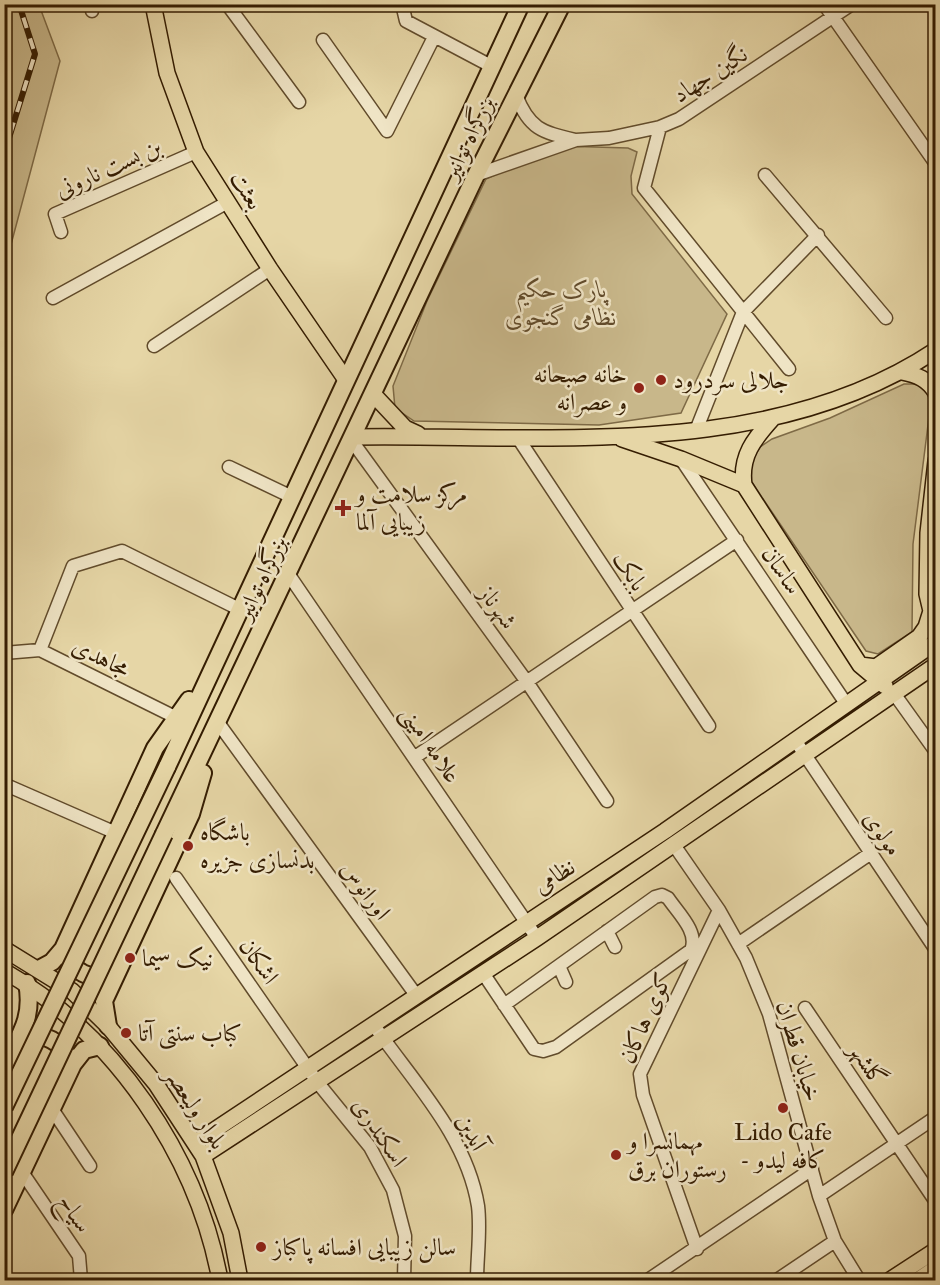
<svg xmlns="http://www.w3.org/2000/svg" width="940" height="1285" viewBox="0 0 940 1285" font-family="'IM FELL Great Primer',Amiri,serif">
<rect width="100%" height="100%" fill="#e6d6a6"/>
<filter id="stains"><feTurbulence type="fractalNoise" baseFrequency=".00333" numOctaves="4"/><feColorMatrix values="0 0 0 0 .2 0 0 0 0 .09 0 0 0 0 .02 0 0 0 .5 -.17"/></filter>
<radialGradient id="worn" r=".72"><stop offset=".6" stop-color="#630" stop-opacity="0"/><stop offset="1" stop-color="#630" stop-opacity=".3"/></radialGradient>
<path fill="#c8b78a" stroke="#7e6a46" stroke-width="1.5" d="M5 4 39 5 60 61 5 267Z
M560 146 628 148 637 152 631 176 632 194 727 314 681 413 599 425 414 421 395 408 393 386 427 301 486 179Z
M904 384H917L928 394 930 409 913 544 912 632 878 654 866 651 751 481V462L760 447 772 439 830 418Z"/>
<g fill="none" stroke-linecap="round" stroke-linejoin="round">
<defs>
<path id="minor" d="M227 4 299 102
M402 4 406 21 491 66
M824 4 936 164
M92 11V4
M323 40 387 131 434 37
M516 95C529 129 542 132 575 140
M660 127 644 188 789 369
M476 175 576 140 609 138 660 127 679 119 852 4
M765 175 886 318
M61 232 55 214 196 152
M53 298 228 202
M154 346 270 269
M697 428 743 312 818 235
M518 438 709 726
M352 441 527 682 607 801
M681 459 847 705
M229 467 292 497
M289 575 537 938
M40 650 73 566 122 551 239 609
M4 653 40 650 175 717
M893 692 936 752
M219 724 416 995
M795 740 936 950
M415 757 737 540
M6 785 116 833
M674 845 719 910 746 958 769 1014 819 1196 835 1241 859 1280
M176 878 318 1083 370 1147 393 1190 405 1236 404 1280
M607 931 615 947
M738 944 871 853
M559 966 566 982
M483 973 534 1049 543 1051 556 1047 691 950C699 932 678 913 668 898L662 895 655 897 504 1005
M805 1008 936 1202
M378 1031C417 1086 467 1138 478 1206 481 1230 477 1257 477 1280
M52 1109 90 1166
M22 1172 79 1256 81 1280
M819 1196 936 1117
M697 1249 643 1095 640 1074 719 910
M648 1280 812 1169
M777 1280 835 1241"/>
<path id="major" d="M153 4 167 73 196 152 270 269 346 380
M902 372C917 375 928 379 936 393
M374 395 405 428 418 434
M773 418C754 439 740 456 744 485L860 665 885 686
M354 437C546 434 768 462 936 350
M622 439 681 459 744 485
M860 665 876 667 919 637 926 627 931 611 927 594 928 533 936 461
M4 949 72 991 108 1026 156 1084 203 1156 231 1233 240 1280
M4 971C115 1034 197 1156 220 1280
M195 1143 665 831 936 642
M203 1156 537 938 936 665
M890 1280 936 1250
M918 1280 936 1268"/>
<path id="highway" d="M167 767 521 4
M164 834 476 175 562 4
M66 955C74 972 90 980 108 976
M39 969 52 962 63 949 155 748 189 700
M108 1026 104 1001 191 814 203 773
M26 1036C45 1033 61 1042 69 1058
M4 1067C19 1036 34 1019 27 983
M4 1210 73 1064 84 1050 100 1046"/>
</defs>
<use href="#minor" stroke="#614b2b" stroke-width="15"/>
<use href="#major" stroke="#351d02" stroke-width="18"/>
<use href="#highway" stroke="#351d02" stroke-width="20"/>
<use href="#minor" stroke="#efe4c5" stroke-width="12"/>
<use href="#major" stroke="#e6d6a6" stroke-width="15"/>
<use href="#highway" stroke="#e6d6a6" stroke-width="16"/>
<defs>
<path id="rail" d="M4 154 35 54 19 4"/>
</defs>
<use href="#rail" stroke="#351d02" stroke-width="6"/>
<use href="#rail" stroke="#efe4c5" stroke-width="4" stroke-dasharray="11" stroke-linecap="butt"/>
<defs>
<path id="highway-bridge" d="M4 1107 167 767
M4 1172 164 834"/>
</defs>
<use href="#highway-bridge" stroke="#351d02" stroke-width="20" stroke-linecap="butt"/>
<use href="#highway-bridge" stroke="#e6d6a6" stroke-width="16"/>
</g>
<g fill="#8f2418" stroke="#efe4c5" stroke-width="2">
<circle cx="661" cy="380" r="6"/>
<circle cx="639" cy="388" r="6"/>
<path d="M340 499h6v6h6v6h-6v6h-6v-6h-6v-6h6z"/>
<circle cx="188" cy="846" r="6"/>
<circle cx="130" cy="958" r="6"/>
<circle cx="126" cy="1033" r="6"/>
<circle cx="783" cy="1108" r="6"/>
<circle cx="616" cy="1155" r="6"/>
<circle cx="261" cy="1247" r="6"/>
</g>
<g text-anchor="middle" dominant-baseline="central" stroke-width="5" stroke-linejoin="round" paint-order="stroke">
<g font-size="24" fill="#351d02" stroke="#efe4c5">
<text transform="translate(710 74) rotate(-33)">نگین جهاد</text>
<text transform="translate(468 138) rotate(-64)">بزرگراه توانیر</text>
<text transform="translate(108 168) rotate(-24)">بن بست نارونی</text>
<text transform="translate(247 190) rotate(58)">بعثت</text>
<text transform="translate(782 570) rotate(56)">ساسان</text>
<text transform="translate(630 571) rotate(57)">بابک</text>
<text transform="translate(261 578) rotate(-65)">بزرگراه توانیر</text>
<text transform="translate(498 607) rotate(54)">شهرناز</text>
<text transform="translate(101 657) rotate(26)">مجاهدی</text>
<text transform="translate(431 744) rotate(56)">علامه امینی</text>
<text transform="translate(883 833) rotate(56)">مولوی</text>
<text transform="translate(554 876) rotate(-33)">نظامی</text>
<text transform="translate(366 890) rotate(54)">اورانوس</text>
<text transform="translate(259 961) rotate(55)">اشکان</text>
<text transform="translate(645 1018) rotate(-66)">کوی هاکان</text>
<text transform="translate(799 1051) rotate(73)">خیابان قطران</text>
<text transform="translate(868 1064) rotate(56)">گلشهر</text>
<text transform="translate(196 1108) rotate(57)">بلوار ولیعصر</text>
<text transform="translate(380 1132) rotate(56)">اسکندری</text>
<text transform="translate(472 1132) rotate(62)">آیدین</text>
<text transform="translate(75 1213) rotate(56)">سیاح</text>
</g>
<g font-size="24" font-style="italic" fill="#614b2b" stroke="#efe4c5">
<text x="561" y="289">پارک حکیم<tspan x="561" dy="28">نظامی گنجوی</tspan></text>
</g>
<g font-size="24" fill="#351d02" stroke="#efe4c5" text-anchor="start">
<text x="627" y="374" text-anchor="end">خانه صبحانه<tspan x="627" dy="28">و عصرانه</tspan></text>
<text x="673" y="380">جلالی سردرود</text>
<text x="356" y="494">مرکز سلامت و<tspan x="356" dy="28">زیبایی آلما</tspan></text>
<text x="200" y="832">باشگاه<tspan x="200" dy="28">بدنسازی جزیره</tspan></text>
<text x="142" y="958">نیک سیما</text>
<text x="138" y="1033">کباب سنتی آتا</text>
<text x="783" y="1132" text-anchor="middle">Lido Cafe<tspan x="783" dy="28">- کافه لیدو</tspan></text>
<text x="628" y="1141">مهمانسرا و<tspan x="628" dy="28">رستوران برق</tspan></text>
<text x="273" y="1247">سالن زیبایی افسانه پاکباز</text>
</g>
</g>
<rect width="940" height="1285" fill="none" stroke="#e6d6a6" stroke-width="24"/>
<rect x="6" y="6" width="928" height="1273" fill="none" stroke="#351d02" stroke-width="3"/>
<rect x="12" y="12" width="916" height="1261" fill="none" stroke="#351d02" stroke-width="1.5"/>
<rect width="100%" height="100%" filter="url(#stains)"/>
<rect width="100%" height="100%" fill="url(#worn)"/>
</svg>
